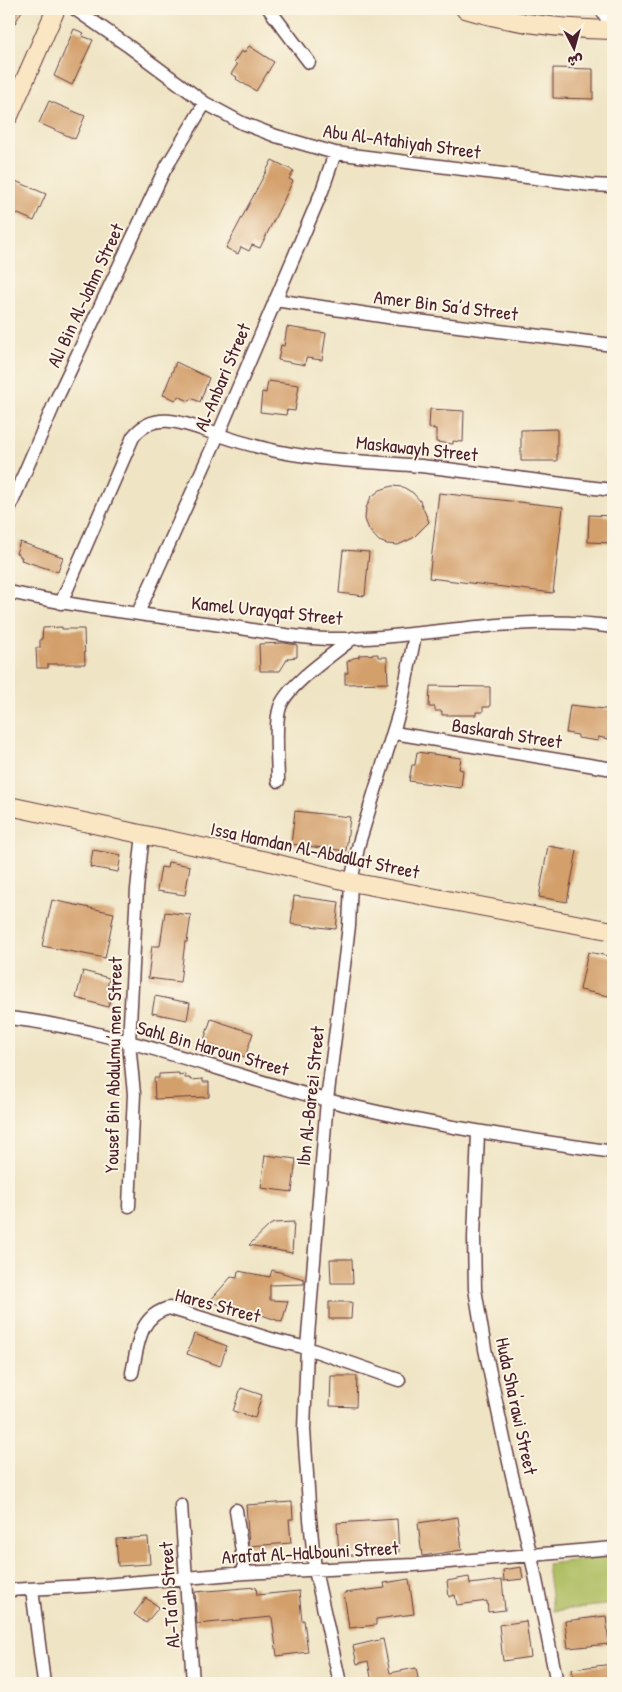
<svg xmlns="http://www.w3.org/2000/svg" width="622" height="1692" viewBox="0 0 622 1692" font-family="'Patrick Hand','Playpen Sans Arabic',sans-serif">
<rect width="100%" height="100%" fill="#fcf5e5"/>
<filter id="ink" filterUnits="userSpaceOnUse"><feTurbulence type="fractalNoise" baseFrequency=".02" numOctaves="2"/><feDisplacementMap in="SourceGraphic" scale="10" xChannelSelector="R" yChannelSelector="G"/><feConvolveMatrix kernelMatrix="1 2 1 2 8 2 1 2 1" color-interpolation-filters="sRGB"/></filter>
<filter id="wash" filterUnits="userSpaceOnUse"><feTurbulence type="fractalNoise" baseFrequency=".0096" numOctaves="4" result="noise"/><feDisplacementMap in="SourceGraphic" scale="20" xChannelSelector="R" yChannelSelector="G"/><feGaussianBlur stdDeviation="1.12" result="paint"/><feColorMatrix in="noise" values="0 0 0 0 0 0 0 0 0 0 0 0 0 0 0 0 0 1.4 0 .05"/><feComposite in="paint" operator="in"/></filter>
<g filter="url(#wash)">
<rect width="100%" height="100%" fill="#efe4c4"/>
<path fill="#adbd60" stroke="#7c6e46" d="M613 1556V1604L553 1611 547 1564Z"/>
<g id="blocks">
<path fill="#d39f6a" d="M9 9H23L9 34Z
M74 29 84 33 82 36 93 40 72 85 54 76Z
M249 46 274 62 256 91 236 79 237 77 231 74 237 65 234 62 241 51 244 53Z
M553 68 593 69V99L553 98Z
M49 101 85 116 75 139 39 123Z
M272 160 294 171 289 179 293 181 260 248 252 245 249 251 241 247 238 254 226 248Z
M13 180 46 194 34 221 9 210V189Z
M287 327 326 333 322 360 306 358 305 365 278 360 281 345 284 346Z
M176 362 209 378 200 402 191 398 189 401 178 396 176 400 163 395Z
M268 381 299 385 295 411 287 410 286 415 260 412 262 392 266 393Z
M430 409 464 411 463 442 453 441V444L436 442V429L429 428Z
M557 429V461H521V430Z
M392 486 403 487 413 493 420 501 429 522 413 538 398 545 387 544 379 541 369 530 365 519 366 508 371 497 380 490Z
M439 493 563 507 553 593 429 578Z
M589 515 613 516V543L588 542Z
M20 542 63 557 58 572 21 560 22 557H20V555L16 553Z
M343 550 369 552 365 596 339 593Z
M62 627V629H84L85 664H48V668H37L36 648H40V639H42L43 628Z
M284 643 297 645V657L288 658 280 671H260L259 644Z
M378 654V657H387L388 683 345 684V673H348L347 662 353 658 359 657V655Z
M430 686 490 687V707H483V712H476V715H442V711H435V707H429Z
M570 705 613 710 609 739 598 737V741L578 738V735L566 733Z
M417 752 461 758 459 769 463 770 461 788 409 781 412 765H415Z
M295 811 350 817 346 851 291 844Z
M548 846 577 851 567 902 539 897Z
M93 850 121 855 118 872 90 867Z
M168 862 190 866 185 895 157 891 161 867 167 868Z
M294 896 339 902 336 929 291 924Z
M52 900 114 913 105 958 42 946Z
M165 912 191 915 187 942H185L180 982 148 978 152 946H160Z
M588 952 613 957V997L580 990Z
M83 971 109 978 107 988 113 989 108 1007 76 998Z
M155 996 190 1003 187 1020 152 1013Z
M211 1019 253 1033 245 1057 203 1043Z
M179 1073V1075L185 1074V1078H190V1080L203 1079V1082H209V1097L155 1099 154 1078H159V1074Z
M265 1155 296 1159 292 1192 261 1188Z
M294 1222 292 1253 249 1245 270 1225 274 1223Z
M330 1259H352L353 1283H331Z
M272 1270 304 1279V1284L270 1285V1300L288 1301 282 1322 259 1314 209 1302 231 1277 237 1278 238 1271 270 1277Z
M329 1302H352L351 1319H329Z
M194 1334 227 1346 220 1366 187 1354Z
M331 1376H357L356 1407 330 1406Z
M241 1388 262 1395 255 1418 233 1411Z
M292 1502 293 1519H289L291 1543 249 1546 246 1505Z
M458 1517 462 1550 422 1556 418 1523Z
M397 1519 399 1552 339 1556 337 1523Z
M148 1537 150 1564 118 1566 116 1539Z
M521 1567 523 1579 504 1581 503 1570Z
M469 1577 470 1584 502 1580 505 1610 488 1612 487 1601 457 1605 455 1595 449 1597 447 1581Z
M409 1579 414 1614 376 1619V1625L349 1628 344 1593 385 1588 384 1583Z
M256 1587 257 1595 299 1591 302 1621 304 1620 308 1652 277 1656 272 1617 197 1624 195 1592Z
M146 1598 159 1607 146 1623 134 1614Z
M606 1616 609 1644 568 1648 565 1621Z
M526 1621 531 1657 503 1661 499 1625Z
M383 1639 390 1673 416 1668 419 1683H372L368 1661 357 1664 353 1646Z
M613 1664V1683H574L572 1669Z"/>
</g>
</g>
<g filter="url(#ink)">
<use href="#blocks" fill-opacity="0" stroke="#633d42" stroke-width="1"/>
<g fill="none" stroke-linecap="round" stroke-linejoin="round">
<defs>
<path id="street" d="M75 9 127 45 205 103 242 123 276 136 335 153 591 185 613 186
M269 9 309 62
M601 9 613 29
M275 300 401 319 613 345
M9 509 56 400 164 171 205 103
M9 592C77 607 146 615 214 624 251 629 289 638 327 639 422 640 518 612 613 627
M61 603 133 437C155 408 188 425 216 434 233 440 250 445 267 449 317 461 370 461 421 466 485 473 549 483 613 490
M138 613 218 435 322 191 335 153
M394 733 613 769
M278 781C278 762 274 724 280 707 287 685 334 654 353 638
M9 1018C118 1030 221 1073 327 1100 421 1124 517 1138 613 1152
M478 1133 474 1238 475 1289 485 1349 506 1449 534 1570 557 1683
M129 1206 134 1094 129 1043 137 889 143 834
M132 1373C138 1346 138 1316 169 1308L274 1340 307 1348 399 1380
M181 1505 193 1683
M236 1510 245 1573
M32 1589 44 1683
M9 1590 103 1585 245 1573 414 1565 613 1548
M340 1683 315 1570 310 1519 304 1430 307 1348 327 1100 349 926 351 882 359 843 401 706 415 635"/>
<path id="secondary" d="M465 9C514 24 562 29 613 30
M9 116 56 9
M9 806 262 860 351 882 613 931"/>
</defs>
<use href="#street" stroke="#633d42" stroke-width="15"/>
<use href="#secondary" stroke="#633d42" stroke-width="20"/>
<use href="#street" stroke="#fff" stroke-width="12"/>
<use href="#secondary" stroke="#fbe6c4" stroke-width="18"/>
</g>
</g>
<g text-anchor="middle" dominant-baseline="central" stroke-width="4" stroke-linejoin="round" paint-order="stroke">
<g font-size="19" fill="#4a1f2b" stroke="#fcf5e5">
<text transform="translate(402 141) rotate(8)">Abu Al-Atahiyah Street</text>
<text transform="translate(85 295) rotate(-65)">AlI Bin Al-Jahm Street</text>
<text transform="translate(446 305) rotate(7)">Amer Bin Sa’d Street</text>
<text transform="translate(222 377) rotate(-67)">Al-Anbari Street</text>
<text transform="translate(417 448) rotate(6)">Maskawayh Street</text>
<text transform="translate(267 610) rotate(6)">Kamel Urayqat Street</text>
<text transform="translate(507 733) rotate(9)">Baskarah Street</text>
<text transform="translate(315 850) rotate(12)">Issa Hamdan Al-Abdallat Street</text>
<text transform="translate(213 1048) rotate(16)">Sahl Bin Haroun Street</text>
<text transform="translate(113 1065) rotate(-89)">Yousef Bin Abdulmu’men Street</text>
<text transform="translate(310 1096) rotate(-84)">Ibn Al-Barezi Street</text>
<text transform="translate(218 1305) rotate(15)">Hares Street</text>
<text transform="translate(517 1406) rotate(78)">Huda Sha'rawi Street</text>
<text transform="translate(310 1552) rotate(-3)">Arafat Al-Halbouni Street</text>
<text transform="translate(169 1595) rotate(-94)">Al-Ta’ah Street</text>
</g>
</g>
<rect width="622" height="1692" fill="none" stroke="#fcf5e5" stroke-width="30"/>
<g transform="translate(574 48) rotate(174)" stroke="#fcf5e5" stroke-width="4" paint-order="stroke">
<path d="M0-4L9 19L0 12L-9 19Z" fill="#4a1f2b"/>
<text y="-8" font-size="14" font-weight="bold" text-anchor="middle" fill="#4a1f2b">ش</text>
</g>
</svg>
